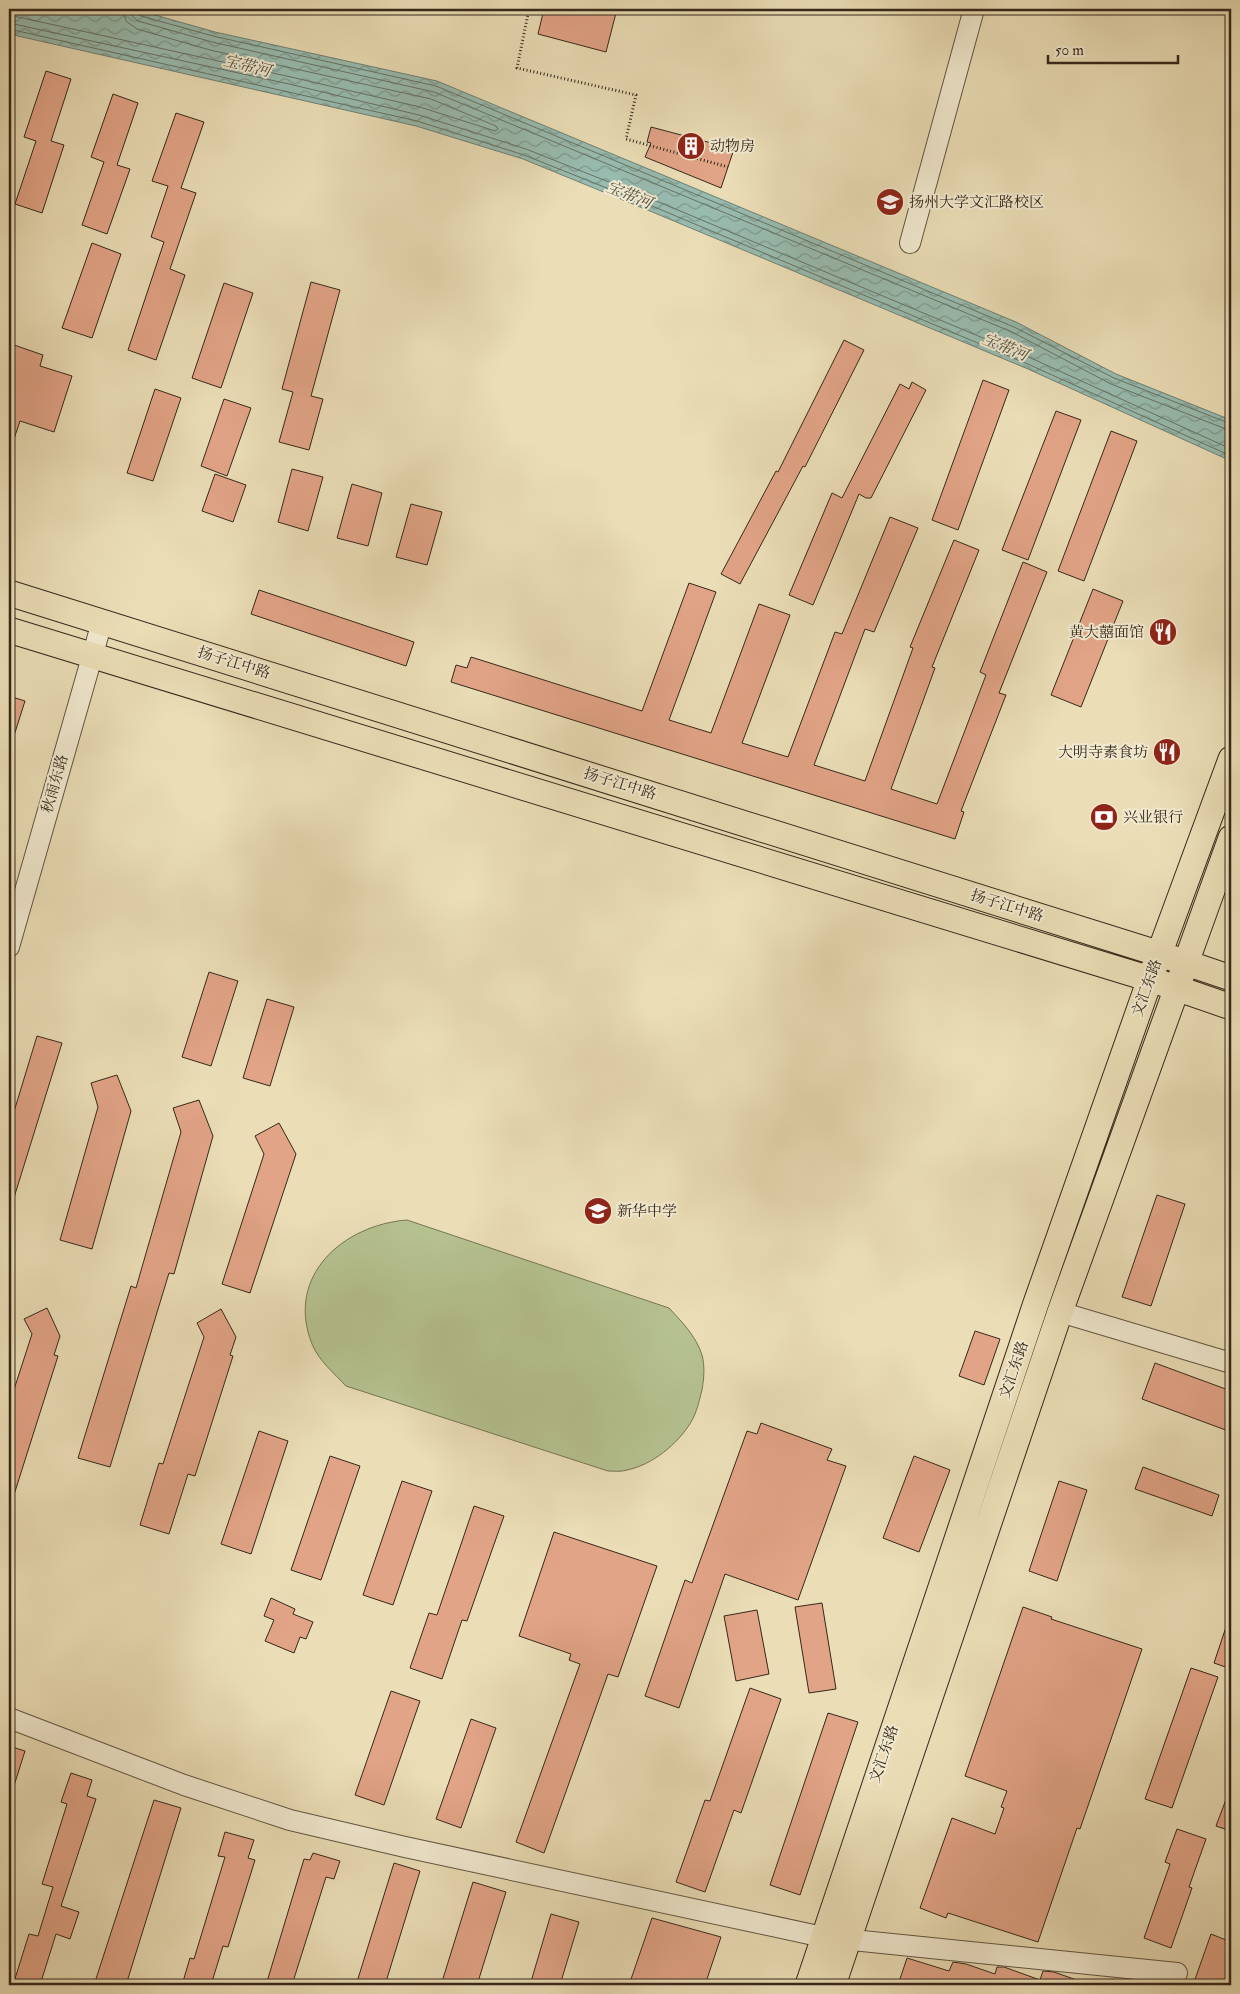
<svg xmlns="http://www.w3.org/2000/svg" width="1240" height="1994" viewBox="0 0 1240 1994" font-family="'IM FELL Double Pica','Noto Serif SC',serif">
<defs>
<pattern id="water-waves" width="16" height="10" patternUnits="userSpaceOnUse" patternTransform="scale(1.25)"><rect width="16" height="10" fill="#98bcb0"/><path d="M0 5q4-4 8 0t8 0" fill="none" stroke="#7d998e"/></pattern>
</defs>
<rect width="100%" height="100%" fill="#ebdeb7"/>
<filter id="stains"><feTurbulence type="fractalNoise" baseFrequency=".004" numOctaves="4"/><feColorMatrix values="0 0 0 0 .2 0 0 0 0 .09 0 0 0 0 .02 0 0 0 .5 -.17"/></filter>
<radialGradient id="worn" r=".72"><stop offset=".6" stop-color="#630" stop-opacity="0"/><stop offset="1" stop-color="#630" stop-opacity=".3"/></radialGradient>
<path fill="#b5c290" stroke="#757555" d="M407 1220 669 1308C682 1322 696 1336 702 1355 705 1366 704 1379 702 1390 699 1401 697 1412 691 1422 678 1444 652 1465 627 1470 621 1472 614 1471 608 1471L346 1386C334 1373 319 1361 312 1344 285 1276 343 1225 407 1220Z"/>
<path fill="url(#water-waves)" stroke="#708174" d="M9 9H134L215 32 437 81 1016 322 1116 374 1231 420V461L1028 369 650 211 523 159 416 126 9 34Z"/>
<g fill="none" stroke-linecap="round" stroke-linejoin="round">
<path stroke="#667265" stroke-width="1" d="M131 9 133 17 138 21 212 42 434 92 1012 332 1111 384 1231 431
M137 9 138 13 141 16 213 36 436 86 1014 327 1114 378 1231 424
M9 15 291 77 420 107 495 131 498 129 496 126 431 99 210 50 137 29 126 21 123 9
M9 23 289 84 419 115 526 149 654 200 1033 359 1231 449
M9 29 417 121 524 155 652 206 1030 365 1231 456"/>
</g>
<path fill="#e2a487" stroke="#35281a" d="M544 9H617L606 52 538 34Z
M46 71 71 79 51 141 64 145 42 213 15 204 36 141 24 137Z
M113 94 138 103 117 165 130 169 107 234 82 225 104 162 91 157Z
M176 113 204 122 181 188 196 193 170 269 185 275 156 360 128 350 164 242 151 237 168 186 152 181Z
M651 127 734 149 721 188 645 157 651 143 647 142Z
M92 243 121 254 92 338 62 328Z
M311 282 340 290 311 396 323 399 309 450 279 442 293 392 282 389Z
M224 283 253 293 221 388 192 378Z
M844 340 864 350 805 467 803 466 740 584 721 574 776 471 778 472Z
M14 345 43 355 40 366 72 376 54 432 20 421 11 448H9V359Z
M983 380 1009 390 958 530 932 520Z
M912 382 926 390 871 498H866L859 494 813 605 789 595 832 493 842 498 900 384 909 389Z
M155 389 181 398 153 481 127 473Z
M224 399 251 408 227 476 201 466Z
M1056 411 1081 420 1028 560 1002 550Z
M1111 431 1137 441 1084 581 1058 571Z
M292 469 323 477 308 531 278 522Z
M215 474 246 485 233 522 202 511Z
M352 484 382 493 368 546 337 538Z
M411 504 442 512 427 565 396 557Z
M890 517 918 528 874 632 865 629 814 765 865 781 913 648 910 647 954 540 979 550 932 667 935 668 891 789 937 804 986 675 980 672 1023 562 1047 572 999 693 1006 695 961 811 964 812 955 839 451 682 456 665 467 668 471 657 642 711 689 583 716 592 669 720 711 733 759 604 790 615 742 743 788 757 835 632 842 634Z
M1093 589 1123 601 1081 707 1051 695Z
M259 590 414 642 406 666 251 614Z
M9 696 25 701 12 742H9Z
M209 972 238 981 211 1066 182 1057Z
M267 999 294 1007 270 1086 243 1078Z
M37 1036 62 1043 12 1204 9 1203V1128Z
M117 1075 131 1111 92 1249 60 1240 98 1107 91 1083Z
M199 1100 213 1136 174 1274 169 1273 110 1467 78 1458 131 1286 136 1288 181 1132 173 1108Z
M279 1123 296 1154 250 1293 222 1284 264 1154 255 1136Z
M1157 1195 1185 1204 1151 1306 1122 1297Z
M47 1308 60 1336 54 1355 58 1356 12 1501 9 1500V1405L32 1334 24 1319Z
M221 1309 236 1337 230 1355 233 1356 195 1476 188 1474 169 1534 140 1525 159 1463 163 1464 204 1337 197 1323Z
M975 1331 1000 1339 984 1385 959 1376Z
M1155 1363 1231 1391V1432L1142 1399Z
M761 1423 832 1449 827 1460 846 1466 798 1600 725 1574 679 1708 645 1696 685 1580 692 1583 747 1431 757 1434Z
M259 1431 288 1441 251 1554 221 1544Z
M330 1456 360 1466 321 1580 291 1570Z
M914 1456 950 1470 919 1552 883 1538Z
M1143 1467 1219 1495 1212 1516 1135 1489Z
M402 1481 432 1491 393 1605 363 1595Z
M1059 1481 1087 1490 1057 1581 1029 1571Z
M474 1506 504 1516 467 1621 462 1620 442 1679 410 1668 429 1613 437 1615Z
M554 1532 657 1566 618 1677 608 1674 544 1853 516 1842 580 1664 569 1660 571 1654 519 1636Z
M271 1598 295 1609 293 1614 313 1622 306 1639 300 1637 294 1653 265 1641 274 1620 264 1616Z
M822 1603 836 1689 809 1693 795 1607Z
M1023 1607 1052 1617 1051 1619 1142 1649 1080 1829 1077 1828 1038 1942 948 1913 946 1918 920 1908 952 1818 995 1834 1004 1808 1001 1807 1007 1791 965 1776Z
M757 1610 769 1674 736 1681 724 1616Z
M1229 1618H1231V1669L1214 1663Z
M1191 1668 1218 1677 1172 1808 1145 1799Z
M750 1688 781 1699 741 1813 734 1810 705 1892 676 1882 705 1800 710 1801Z
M391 1691 420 1701 384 1805 355 1795Z
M828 1713 858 1722 800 1895 770 1885Z
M471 1719 496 1728 461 1828 436 1819Z
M9 1746 25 1751 12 1792H9Z
M71 1773 92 1780 87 1796 96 1799 61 1906 79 1912 70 1939 56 1934 40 1985H13L29 1934 38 1936 53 1887 42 1884 67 1804 61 1802Z
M1230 1789H1231V1831L1216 1826Z
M154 1800 181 1808 126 1985H94Z
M1177 1829 1206 1839 1189 1887 1192 1888 1171 1948 1144 1938 1170 1864 1165 1862Z
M225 1832 254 1840 248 1858 255 1860 228 1947 223 1946 211 1985H182L190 1958 194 1959 225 1857 218 1856Z
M313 1853 340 1861 334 1879 326 1877 292 1985H266L304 1859 310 1860Z
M394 1863 420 1871 385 1985H356Z
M473 1882 506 1892 477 1985H441Z
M551 1914 579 1922 560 1985H530Z
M652 1918 721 1937 705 1985H629Z
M1211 1934 1231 1942V1985H1193Z
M907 1958 949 1971 953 1962 966 1964 995 1974 997 1967H1004L1040 1980 1043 1971 1054 1972 1085 1983V1985H898Z"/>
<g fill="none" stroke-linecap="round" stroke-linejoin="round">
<defs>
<path id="minor" d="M910 243 974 9
M9 947 102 622
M1060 1312 1231 1363
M9 1718 184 1785 290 1820 405 1847 823 1937 1177 1973"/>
<path id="major" d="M9 593 1160 954 1231 978
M9 630 1150 979 1231 1007
M808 1985 1036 1303 1150 979 1231 759
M833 1985 1060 1312 1231 838"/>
</defs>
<use href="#minor" stroke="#625641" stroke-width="22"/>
<use href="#major" stroke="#35281a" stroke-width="27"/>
<path stroke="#35281a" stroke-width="3" stroke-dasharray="1 2.5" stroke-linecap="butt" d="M529 9 517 68 636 95 626 139 728 167"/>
<use href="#minor" stroke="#f2ead0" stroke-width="20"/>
<use href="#major" stroke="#ebdeb7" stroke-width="25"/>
</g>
<defs>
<symbol id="building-disc" viewBox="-11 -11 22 22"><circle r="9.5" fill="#8f2418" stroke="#f2ead0"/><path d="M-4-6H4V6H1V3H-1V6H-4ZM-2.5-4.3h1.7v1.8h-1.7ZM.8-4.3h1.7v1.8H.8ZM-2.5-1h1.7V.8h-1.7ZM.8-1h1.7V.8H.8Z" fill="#fff"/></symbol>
<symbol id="university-disc" viewBox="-11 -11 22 22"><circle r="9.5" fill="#8f2418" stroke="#f2ead0"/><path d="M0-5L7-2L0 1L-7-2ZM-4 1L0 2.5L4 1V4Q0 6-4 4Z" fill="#fff"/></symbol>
<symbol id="restaurant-disc" viewBox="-11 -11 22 22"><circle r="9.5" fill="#8f2418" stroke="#f2ead0"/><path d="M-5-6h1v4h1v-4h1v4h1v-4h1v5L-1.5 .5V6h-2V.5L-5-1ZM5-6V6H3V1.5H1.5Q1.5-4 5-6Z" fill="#fff"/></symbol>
<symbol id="bank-disc" viewBox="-11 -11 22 22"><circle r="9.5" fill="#8f2418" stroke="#f2ead0"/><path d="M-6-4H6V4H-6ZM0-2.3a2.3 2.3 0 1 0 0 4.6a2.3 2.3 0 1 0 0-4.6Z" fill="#fff"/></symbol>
<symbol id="school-disc" viewBox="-11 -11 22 22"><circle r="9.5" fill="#8f2418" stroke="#f2ead0"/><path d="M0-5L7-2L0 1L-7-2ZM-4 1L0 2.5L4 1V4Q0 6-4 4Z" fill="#fff"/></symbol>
</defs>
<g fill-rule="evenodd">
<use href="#building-disc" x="675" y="130" width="32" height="32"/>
<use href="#university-disc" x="874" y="186" width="32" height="32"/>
<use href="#restaurant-disc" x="1147" y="616" width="32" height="32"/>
<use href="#restaurant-disc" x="1151" y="736" width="32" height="32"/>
<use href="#bank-disc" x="1088" y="801" width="32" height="32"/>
<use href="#school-disc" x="582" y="1195" width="32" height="32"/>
</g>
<g text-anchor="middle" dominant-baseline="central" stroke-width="4" stroke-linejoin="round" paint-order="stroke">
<g font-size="15" fill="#35281a" stroke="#f2ead0" text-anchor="start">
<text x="710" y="146">动物房</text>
<text x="909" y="202">扬州大学文汇路校区</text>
<text x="1144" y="632" text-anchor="end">黄大囍面馆</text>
<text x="1148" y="752" text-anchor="end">大明寺素食坊</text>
<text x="1123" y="817">兴业银行</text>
<text x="617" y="1211">新华中学</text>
</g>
<g font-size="15" fill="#35281a" stroke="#f2ead0">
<text transform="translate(234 663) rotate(17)">扬子江中路</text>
<text transform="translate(55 784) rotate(-74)">秋雨东路</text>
<text transform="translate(620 784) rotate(17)">扬子江中路</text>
<text transform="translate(1007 906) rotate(17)">扬子江中路</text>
<text transform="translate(1147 988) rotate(-70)">文汇东路</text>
<text transform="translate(1014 1370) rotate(-71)">文汇东路</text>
<text transform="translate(884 1754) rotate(-71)">文汇东路</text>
</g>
<g font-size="16" font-style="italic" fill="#4e4d40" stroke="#f2ead0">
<text transform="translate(247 66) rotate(14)">宝带河</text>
<text transform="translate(629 195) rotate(22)">宝带河</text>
<text transform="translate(1005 347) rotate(22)">宝带河</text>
</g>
</g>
<rect width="1240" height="1994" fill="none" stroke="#ebdeb7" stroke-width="30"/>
<rect x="10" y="10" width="1220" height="1974" fill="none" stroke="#35281a" stroke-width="2.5"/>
<rect x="15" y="15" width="1210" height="1964" fill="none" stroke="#35281a"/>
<path d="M1048 55v8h130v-8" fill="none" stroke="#35281a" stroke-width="2.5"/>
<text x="1055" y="55" font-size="15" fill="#35281a" stroke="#f2ead0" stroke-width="4" paint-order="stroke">50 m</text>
<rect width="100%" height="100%" filter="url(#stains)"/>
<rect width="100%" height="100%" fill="url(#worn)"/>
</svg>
